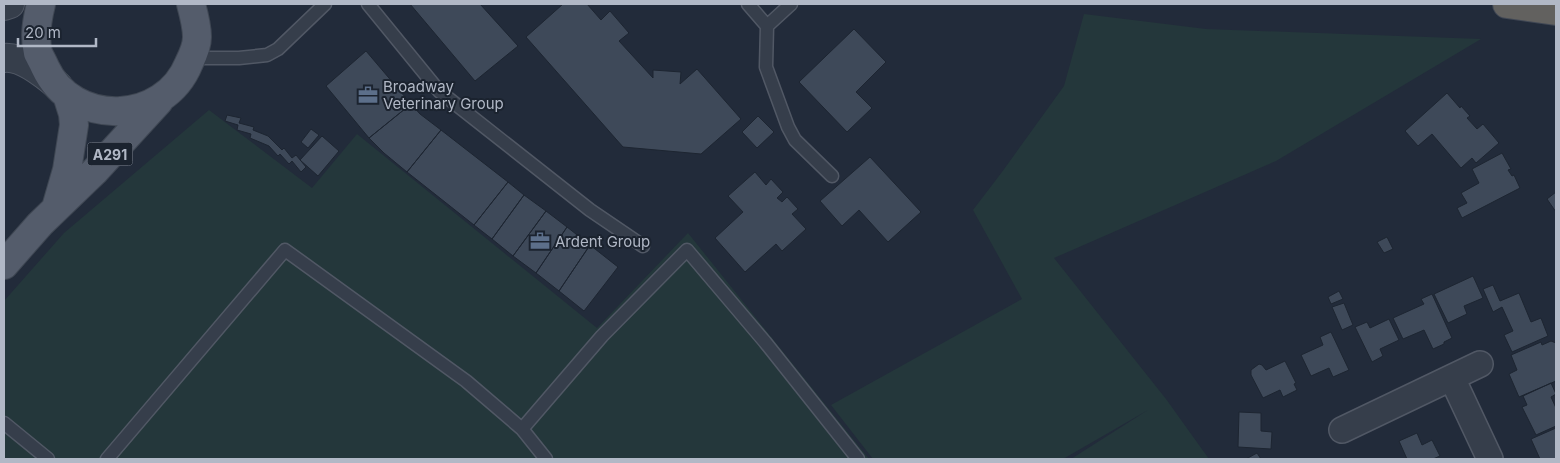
<svg xmlns="http://www.w3.org/2000/svg" width="1560" height="463" viewBox="0 0 1560 463" font-family="Inter,sans-serif">
<rect width="100%" height="100%" fill="#222b3a"/>
<path fill="#24373b" d="M1084 14 1206 29 1481 39 1276 161 1054 258 1166 399 1209 459H1071L1148 410 1063 459H873L831 405 1022 299 973 210 1002 172 1064 86Z
M209 110 312 188 357 134 597 328 688 233 869 459H4V301L64 233Z"/>
<path fill="#3e4959" stroke="#1d2531" d="M410 4H480L518 46 475 81Z
M563 4H587L601 20 610 11 629 33 619 41 653 78V70L681 72 680 84 697 69 741 119 701 154 623 147 526 37Z
M854 29 886 62 856 92 872 108 847 132 799 82Z
M366 51 411 104 369 138 326 86Z
M1447 93 1460 108 1461 106 1470 116 1467 118 1477 129 1483 124 1499 143 1476 163 1472 158 1461 168 1432 134 1418 146 1405 131Z
M411 104 420 114 441 130 407 172 384 153 369 138Z
M227 115 241 118 239 123 254 127 253 130 268 136 282 150 284 148 292 158 296 155 306 167 301 172 292 161 289 164 280 154 278 156 269 146 250 138 251 134 237 130 238 125 225 121Z
M758 116 774 132 757 148 742 132Z
M311 129 319 135 308 148 301 142Z
M441 130 508 182 474 225 407 172Z
M322 136 339 151 318 176 300 160Z
M1502 153 1511 169 1508 170 1512 176 1514 175 1520 188 1462 218 1457 208 1467 203 1461 193 1479 183 1472 169Z
M870 157 921 212 888 242 859 210 842 226 820 201Z
M755 172 766 185 771 179 783 192 777 198 782 202 787 197 798 209 792 214 806 229 782 251 776 244 745 272 715 238 743 212 728 196Z
M508 182 524 195 492 239 474 225Z
M1556 192V212L1547 199Z
M524 195 546 211 513 256 492 239Z
M546 211 567 227 536 273 513 256Z
M567 227 590 245 559 291 536 273Z
M1387 237 1393 249 1384 253 1377 242Z
M590 245 618 267 584 311 559 291Z
M1473 276 1483 298 1464 306 1467 314 1448 323 1434 294Z
M1493 285 1500 301 1519 293 1531 322 1541 318 1548 336 1512 352 1504 335 1513 331 1502 307 1493 312 1483 289Z
M1339 291 1343 299 1331 304 1328 297Z
M1432 294 1452 338 1444 342V344L1433 349 1424 330 1403 339 1393 318 1424 304 1421 299Z
M1344 303 1353 325 1342 330 1332 307Z
M1389 319 1399 340 1380 349 1383 356 1372 362 1355 327 1367 322 1370 328Z
M1331 332 1349 370 1333 377 1329 368 1311 376 1301 355 1323 345 1320 337Z
M1551 341 1556 343V381L1519 397 1509 374 1517 370 1511 355 1541 342 1542 345Z
M1285 361 1296 383 1294 384 1297 390 1283 397 1280 390 1263 398 1251 375V370L1259 364 1262 365 1266 370Z
M1551 383 1556 394 1551 397 1556 408V426L1536 435 1522 407 1527 405 1523 396Z
M1239 412 1261 413V431L1272 432 1271 449 1238 447Z
M1556 428V459H1540L1531 439Z
M1417 433 1422 445 1432 440 1440 456 1433 459H1407L1399 441Z
M1257 453 1261 459H1246Z"/>
<g fill="none" stroke-linecap="round" stroke-linejoin="round">
<defs>
<path id="service" d="M368 4 439 91 590 210 643 246
M748 4 767 26
M767 26 766 67 788 127 795 140 832 176
M767 26 791 4
M192 58H239L267 55 278 49 325 4
M4 423 48 459
M522 429 546 459
M107 459 285 250 466 381 522 429 602 336 687 250 765 342 858 459"/>
<path id="minor" d="M1452 378 1490 459
M1342 430 1480 364"/>
<path id="tertiary" d="M4 6 10 4
M4 58C22 56 45 75 58 86"/>
<path id="primary" d="M41 4C37 20 34 36 38 53 40 57 43 62 45 67 73 128 164 125 189 63 193 55 197 46 197 37 197 26 194 15 191 4
M56 208 67 170 74 125 73 114 67 95
M4 265 40 224 94 172 159 101"/>
<path id="trunk" d="M1507 4 1556 11"/>
</defs>
<use href="#service" stroke="#515865" stroke-width="15"/>
<use href="#minor" stroke="#515865" stroke-width="28"/>
<use href="#tertiary" stroke="#515865" stroke-width="30"/>
<use href="#primary" stroke="#3f4753" stroke-width="30"/>
<use href="#trunk" stroke="#414855" stroke-width="30"/>
<use href="#service" stroke="#363e4b" stroke-width="12"/>
<use href="#minor" stroke="#363e4b" stroke-width="25"/>
<use href="#tertiary" stroke="#363e4b" stroke-width="28"/>
<use href="#primary" stroke="#545c6b" stroke-width="28"/>
<use href="#trunk" stroke="#62615f" stroke-width="28"/>
</g>
<defs>
<symbol id="office-bare" viewBox="-9 -9 18 18"><path d="M-6-3h4V-5.5h4V-3h4V5H-6ZM-1-4.5V-3h2v-1.5ZM-6 0V1H6V0Z" fill="#5c6f8a" stroke="#1b232f" stroke-width="2.5" paint-order="stroke"/></symbol>
</defs>
<g fill-rule="evenodd">
<use href="#office-bare" x="354" y="81" width="28" height="28"/>
<use href="#office-bare" x="526" y="227" width="28" height="28"/>
</g>
<g text-anchor="middle" dominant-baseline="central" stroke-width="4" stroke-linejoin="round" paint-order="stroke">
<rect fill="#1b232f" stroke="#848b99" stroke-width="1" x="87.5" y="142.5" width="45" height="23" rx="4"/>
<g font-size="14" font-weight="bold" fill="#b1b8c6">
<text x="110" y="154">A291</text>
</g>
<g font-size="15" fill="#b1b8c6" stroke="#1b232f" text-anchor="start">
<text x="383" y="86">Broadway<tspan x="383" dy="17">Veterinary Group</tspan></text>
<text x="555" y="241">Ardent Group</text>
</g>
</g>
<rect width="1560" height="463" fill="none" stroke="#b1b8c6" stroke-width="10"/>
<path d="M18 38v8h78v-8" fill="none" stroke="#b1b8c6" stroke-width="2.5"/>
<text x="25" y="38" font-size="15" fill="#b1b8c6" stroke="#1b232f" stroke-width="4" paint-order="stroke">20 m</text>
</svg>
